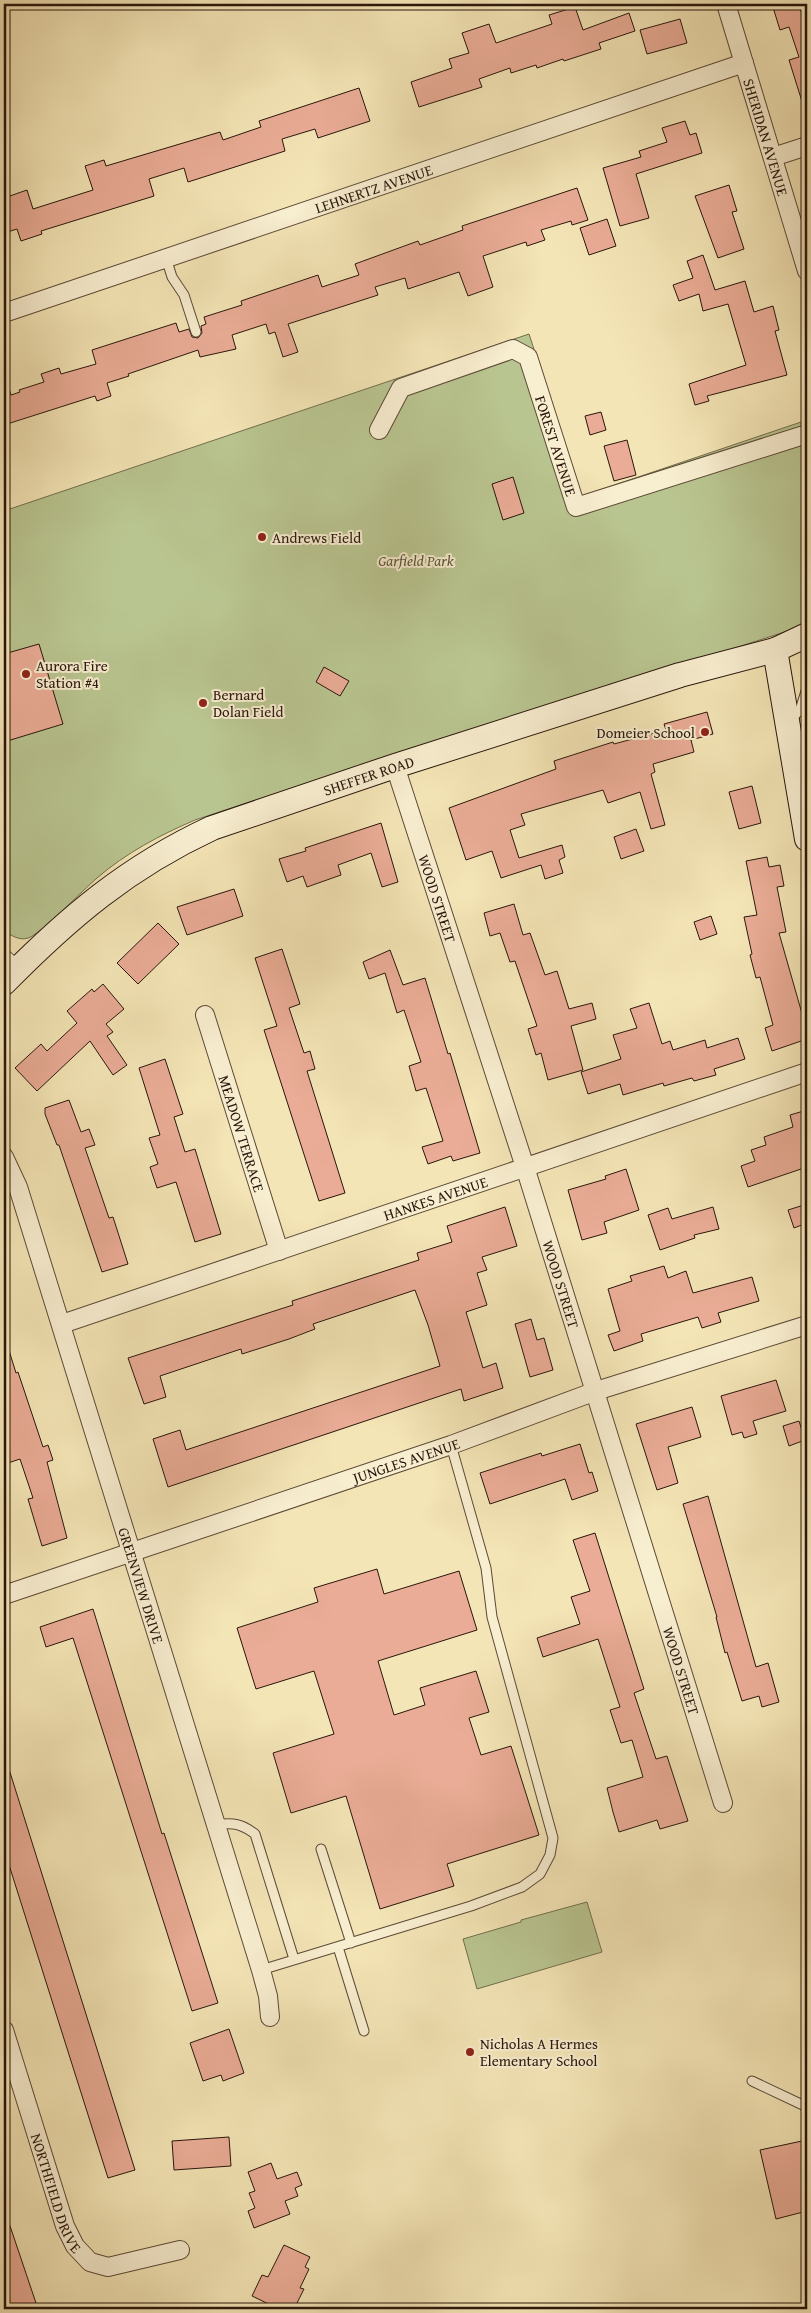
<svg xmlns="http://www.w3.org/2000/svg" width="811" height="2313" viewBox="0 0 811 2313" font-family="'Gentium Book Plus',serif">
<rect width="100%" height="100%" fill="#f4e5b6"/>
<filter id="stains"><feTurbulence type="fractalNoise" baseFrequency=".004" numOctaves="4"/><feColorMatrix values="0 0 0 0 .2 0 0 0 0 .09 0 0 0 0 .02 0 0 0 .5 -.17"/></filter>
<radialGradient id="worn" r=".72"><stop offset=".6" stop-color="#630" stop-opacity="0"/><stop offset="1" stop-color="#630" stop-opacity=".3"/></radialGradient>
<path fill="#b9c590" stroke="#716e4e" d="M529 334 582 496 807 420V621L797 628 738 647 423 745 195 820C160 835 126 853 97 878 84 889 40 935 28 938 19 941 11 935 4 931V511Z
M587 1902 602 1952 477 1989 463 1939 521 1922V1920Z"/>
<path fill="#eaac96" stroke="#29160c" d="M772 4H799L807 30V107L804 108 789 60 799 57 789 27 780 30Z
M575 7 583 30 629 13 635 31 599 43 601 49 564 61 563 59 537 68 536 65 511 73 510 68 479 79 482 87 419 107 411 82 452 68 449 59 469 53 462 33 489 24 496 43 552 24 549 15Z
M680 19 687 43 647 54 640 30Z
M359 88 370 121 318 138 315 129 282 139 285 151 188 182 184 168 149 179 154 196 41 231 42 234 21 241 17 229 4 233V198L27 190 33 209 93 190 85 166 104 160 106 166 220 132 223 140 261 127 259 121Z
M685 121 690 135 696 133 702 153 636 174 649 218 620 226 603 168 641 157 639 151 667 142 662 128Z
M729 185 737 211 732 212 744 249 718 258 695 196Z
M577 188 588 220 572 225 571 221 541 230 545 240 527 246 526 242 483 256 493 287 468 296 459 272 408 289 405 278 375 287 378 295 288 324 298 352 283 357 275 332 269 334 266 324 232 335 236 349 200 357 198 350 128 374 129 376 107 383 111 396 97 401 95 396 4 425V383L7 382 11 395 20 392 19 390 44 382 41 374 59 368 61 374 96 364 92 350 176 323 179 332 189 329 192 337 198 338 202 333 201 326 206 324 204 317 242 305 241 301 318 275 322 287 359 275 355 264 418 241 420 245 463 230 462 226Z
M607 219 616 246 589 255 580 228Z
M703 255 715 290 745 281 754 312 773 306 779 330 775 331 787 375 707 396 709 401 695 405 689 384 746 365 728 304 703 311 699 294 679 301 673 285 693 278 687 261Z
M601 412 606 430 590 435 585 416Z
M627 440 636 475 614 481 604 446Z
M513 477 524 513 503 520 492 484Z
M39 644 63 724 4 742V710L8 708 4 694V654Z
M324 667 349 681 340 696 316 682Z
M707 712 713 734 691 740 694 752 653 764 655 772 651 774 665 825 651 829 640 792 608 803 603 790 521 814 525 825 510 830 519 858 562 845 565 857 559 860 563 873 545 879 541 865 501 878 492 851 466 860 449 808 556 769 554 761 613 742 614 744 666 730 664 724Z
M752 786 761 823 739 829 729 792Z
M381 823 398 882 382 887 371 853 338 865 341 875 307 887 303 876 287 882 279 859 306 851 305 848Z
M636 829 644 851 621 859 614 837Z
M767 857 769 867 780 865 784 886 777 887 786 932 779 933 807 1031V1039L772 1051 765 1028 773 1025 760 977 756 978 750 955 752 954 744 917 757 915 746 861Z
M234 889 243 916 187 935 177 907Z
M514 904 523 935 530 933 545 975 557 971 569 1009 592 1003 596 1019 571 1026 583 1070 548 1080 541 1053 536 1055 528 1029 537 1026 515 961 510 962 500 933 490 936 484 913Z
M711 916 717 934 700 940 694 922Z
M158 923 179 944 138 984 117 963Z
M282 949 300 1004 289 1008 304 1053 310 1051 315 1069 307 1071 345 1193 319 1201 264 1030 277 1026 255 958Z
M390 950 403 985 425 978 448 1054 450 1053 480 1153 453 1161 451 1156 428 1164 422 1147 443 1141 426 1088 416 1091 409 1066 421 1062 404 1010 397 1013 385 973 369 979 363 962Z
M103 984 124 1009 106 1024 113 1032 107 1036 127 1065 113 1075 90 1041 37 1091 15 1068 41 1044 47 1051 77 1023 67 1011 92 989 94 992Z
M649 1003 662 1044 670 1041 673 1050 705 1040 707 1048 738 1038 745 1059 714 1069 716 1075 694 1081 692 1078 664 1086 663 1083 623 1095 620 1084 588 1094 581 1072 621 1059 613 1035 637 1028 630 1009Z
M165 1059 183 1114 174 1117 185 1152 195 1149 221 1234 195 1242 176 1182 157 1188 150 1167 158 1164 149 1138 160 1135 139 1068Z
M69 1100 81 1132 89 1129 95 1145 85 1148 109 1218 113 1217 128 1264 102 1272 59 1145H57L45 1114V1108Z
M807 1110V1167L748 1187 741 1166 755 1161 751 1150 766 1145 764 1137 793 1127 790 1115Z
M626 1169 639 1210 604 1222 607 1233 582 1240 568 1190 606 1179 605 1176Z
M807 1204V1223L794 1228 788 1210Z
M505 1207 517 1246 482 1257 487 1270 477 1273 487 1305 466 1312 483 1368 496 1363 503 1388 464 1401 461 1389 168 1487 153 1439 180 1430 186 1450 440 1366 428 1325 415 1290 313 1324 315 1329 289 1339 242 1354 241 1349 160 1376 166 1397 144 1404 128 1358 293 1305 292 1301 419 1260 417 1253 452 1242 447 1226Z
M713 1207 719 1229 694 1235 695 1238 660 1250 648 1215 668 1208 672 1219Z
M664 1266 668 1278 686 1271 693 1293 752 1277 759 1301 718 1313 721 1322 702 1328 698 1317 641 1334 643 1341 614 1351 608 1335 620 1331 608 1289 632 1281 630 1276Z
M531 1319 537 1340 544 1338 553 1370 530 1377 515 1324Z
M4 1344H7L16 1373 18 1372 43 1447 48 1445 53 1460 47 1462 67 1538 42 1546 28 1499 33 1498 20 1459 8 1463 4 1451Z
M776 1380 786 1411 753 1421 757 1434 744 1438 742 1432 732 1435 721 1396Z
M692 1407 701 1437 668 1447 678 1483 657 1490 636 1424Z
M799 1421 805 1440 789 1446 783 1426Z
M580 1444 589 1473 592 1472 598 1491 572 1500 565 1479 490 1504 480 1473 541 1453 542 1456Z
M708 1496 756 1667 768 1663 779 1702 762 1707 759 1696 742 1701 727 1652 725 1653 716 1617H717L683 1504Z
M595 1533 644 1689 634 1693 656 1759 667 1756 688 1821 660 1829 657 1820 619 1832 613 1812 607 1788 643 1777 632 1740 621 1743 610 1710 620 1707 598 1639 543 1657 537 1638 580 1624 571 1597 590 1591 573 1540Z
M377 1569 384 1594 459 1571 477 1630 378 1661 394 1715 425 1705 420 1688 476 1671 489 1712 469 1718 481 1755 511 1746 539 1835 447 1864 454 1886 380 1909 346 1796 291 1813 273 1753 334 1734 314 1671 256 1689 237 1628 318 1602 314 1588Z
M93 1609 162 1834 164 1833 218 2003 192 2011 73 1638 46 1647 40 1627Z
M4 1766H8L135 2170 108 2178 4 1849Z
M229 2029 244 2073 223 2081 221 2075 203 2081 190 2043Z
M229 2137 231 2166 174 2170 172 2141Z
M802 2141 807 2164V2211L776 2219 760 2150Z
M271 2163 277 2179 297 2172 302 2185 295 2188 298 2196 285 2201 290 2214 254 2228 248 2211 255 2208 249 2193 255 2191 248 2172Z
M4 2217H7L38 2309H4Z
M284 2245 310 2257 305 2267 309 2269 300 2288 304 2289 294 2309H279L252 2296 262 2275 268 2277Z"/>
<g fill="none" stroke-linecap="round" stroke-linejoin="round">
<defs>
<path id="lane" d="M166 258 172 277 184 295 196 332
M789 721 800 710 807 688
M216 1825C233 1822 242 1824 255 1834L294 1959
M321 1849 351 1943
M338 1947 364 2031
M261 1970 471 1906 522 1887 540 1874 550 1855 553 1838 492 1617 486 1568 451 1445
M752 2081 807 2107"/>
<g id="street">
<path id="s1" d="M726 4 807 271"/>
<path d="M773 157 807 146"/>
<path id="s2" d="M4 313 744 63"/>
<path id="s3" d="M379 430 401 388 513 349 528 357 576 507 807 434"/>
<path id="s4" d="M395 766 525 1167 723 1803"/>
<path d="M4 959 16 970"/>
<path id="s5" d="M205 1015 279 1251"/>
<path id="s6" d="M4 1157 18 1187 261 1970 268 1996 270 2017"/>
<path id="s7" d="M62 1324 807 1072"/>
<path id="s8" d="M4 1595 451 1445 596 1391 807 1325"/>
<path id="s9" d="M4 2030 65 2226 75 2246 90 2262 108 2267 180 2250"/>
</g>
<g id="secondary">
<path d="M775 650 807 839"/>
<path id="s10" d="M4 983C69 917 128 867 212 828L395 766 680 675 775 650 807 635"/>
</g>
</defs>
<use href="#lane" stroke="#5c4a36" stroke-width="11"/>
<use href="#street" stroke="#5c4a36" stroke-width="20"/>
<use href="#secondary" stroke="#29160c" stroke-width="26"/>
<use href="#lane" stroke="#f8eed0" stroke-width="9"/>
<use href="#street" stroke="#f8eed0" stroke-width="18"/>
<use href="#secondary" stroke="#f8eed0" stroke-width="24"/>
</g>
<g fill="#8f2418" stroke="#f8eed0" stroke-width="2">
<circle cx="262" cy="537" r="5"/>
<circle cx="26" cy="674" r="5"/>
<circle cx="203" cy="703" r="5"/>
<circle cx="705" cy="732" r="5"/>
<circle cx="470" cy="2052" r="5"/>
</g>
<g text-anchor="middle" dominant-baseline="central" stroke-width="4" stroke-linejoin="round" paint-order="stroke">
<g font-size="15" fill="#29160c" stroke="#f8eed0">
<text stroke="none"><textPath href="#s1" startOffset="139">SHERIDAN AVENUE</textPath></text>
<text stroke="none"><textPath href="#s2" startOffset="390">LEHNERTZ AVENUE</textPath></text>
<text stroke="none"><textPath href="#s3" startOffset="276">FOREST AVENUE</textPath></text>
<text stroke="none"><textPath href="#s10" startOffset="426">SHEFFER ROAD</textPath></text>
<text stroke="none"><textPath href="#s4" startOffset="139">WOOD STREET</textPath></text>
<text stroke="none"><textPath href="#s5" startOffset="124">MEADOW TERRACE</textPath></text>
<text stroke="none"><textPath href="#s7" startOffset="394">HANKES AVENUE</textPath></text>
<text stroke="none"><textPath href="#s4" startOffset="544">WOOD STREET</textPath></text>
<text stroke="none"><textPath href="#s8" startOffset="424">JUNGLES AVENUE</textPath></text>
<text stroke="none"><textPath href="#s6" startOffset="450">GREENVIEW DRIVE</textPath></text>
<text stroke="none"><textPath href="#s4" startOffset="949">WOOD STREET</textPath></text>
<text stroke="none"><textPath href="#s9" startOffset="171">NORTHFIELD DRIVE</textPath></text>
</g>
<g font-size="15" fill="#29160c" stroke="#f8eed0" text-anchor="start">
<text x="272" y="537">Andrews Field</text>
<text x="36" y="665">Aurora Fire<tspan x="36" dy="17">Station #4</tspan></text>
<text x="213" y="694">Bernard<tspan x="213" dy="17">Dolan Field</tspan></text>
<text x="695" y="732" text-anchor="end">Domeier School</text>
<text x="480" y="2043">Nicholas A Hermes<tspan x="480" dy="17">Elementary School</tspan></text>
</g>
<g font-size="15" font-style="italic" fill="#5b533a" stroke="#f8eed0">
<text x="416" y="560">Garfield Park</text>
</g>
</g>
<rect width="811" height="2313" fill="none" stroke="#f4e5b6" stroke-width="20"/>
<rect x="5" y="5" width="801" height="2303" fill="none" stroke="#29160c" stroke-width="2.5"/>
<rect x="10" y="10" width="791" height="2293" fill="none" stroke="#29160c"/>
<rect width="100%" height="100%" filter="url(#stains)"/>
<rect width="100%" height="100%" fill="url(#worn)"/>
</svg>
